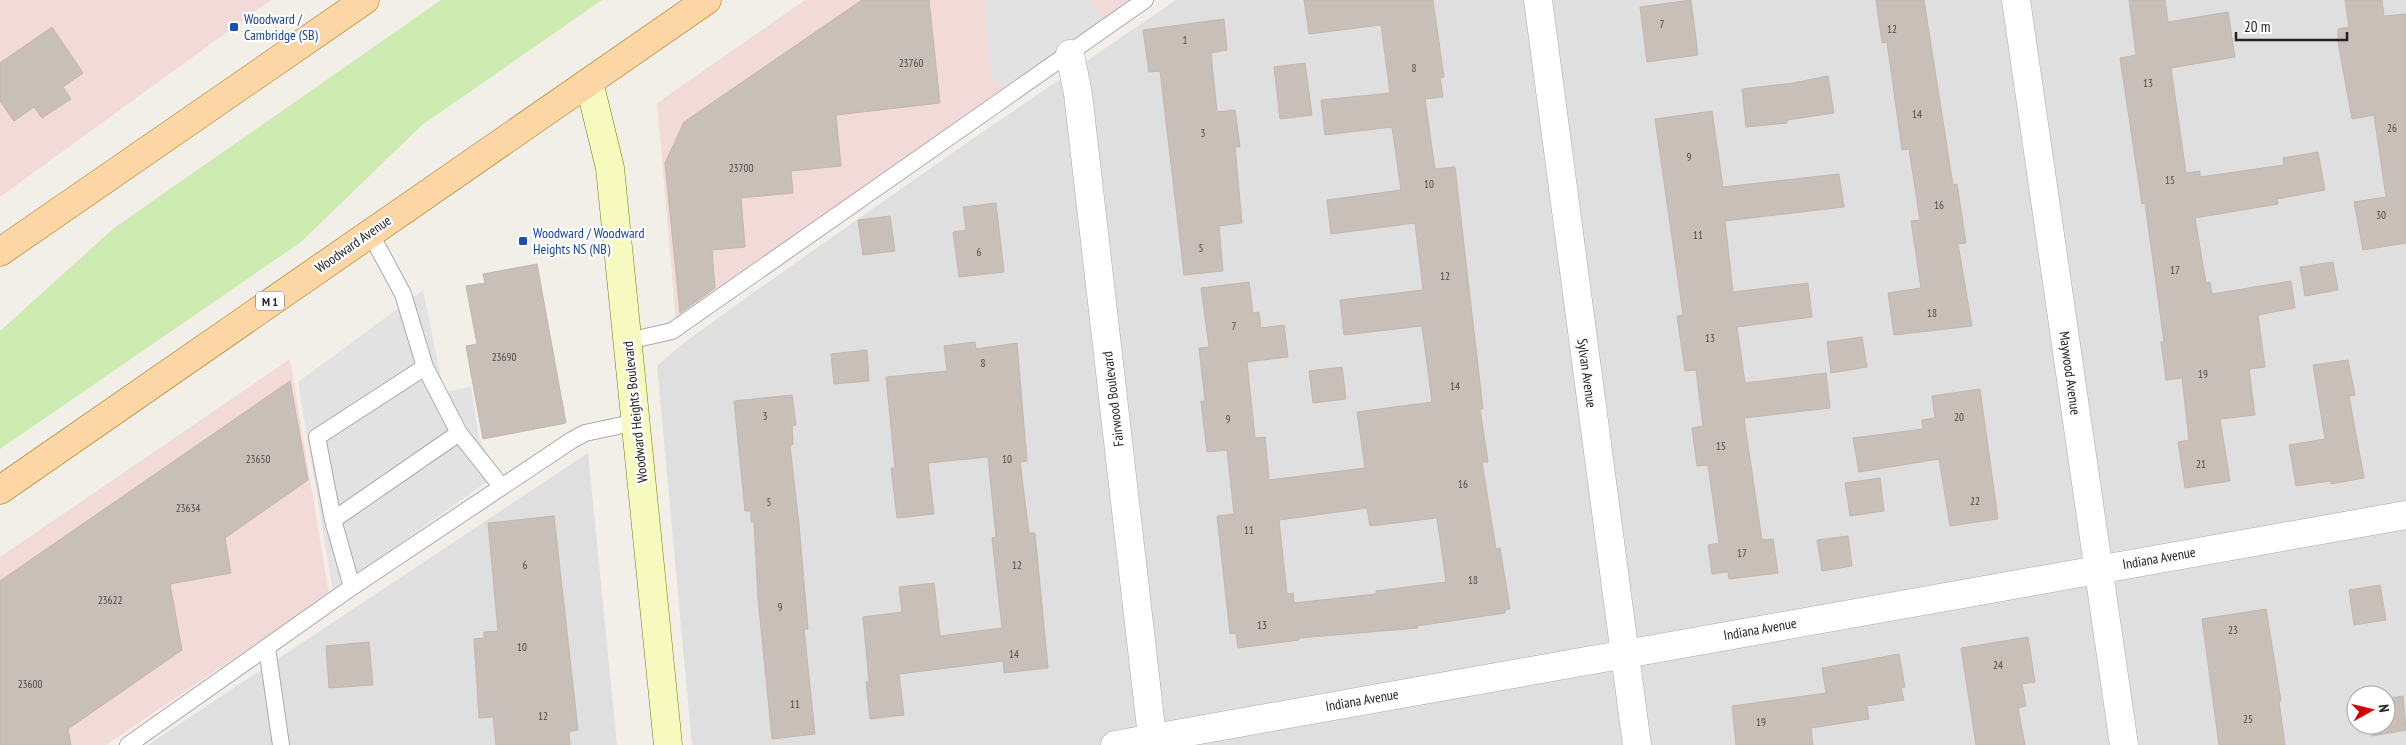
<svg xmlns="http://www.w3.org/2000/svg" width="2406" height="745" viewBox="0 0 2406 745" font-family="'PT Sans Narrow',sans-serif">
<rect width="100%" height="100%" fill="#f2efe9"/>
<path fill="#e0dfdf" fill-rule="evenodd" d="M1176 0H2406V745H692L657 366 685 342 757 290 958 149ZM2356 695H2386V725H2356Z
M588 453 617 745H148Z"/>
<path fill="#f2dad9" d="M0 0H271L0 197Z
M805 0H1134L676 321 657 103Z
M290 359 329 594 106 745H0V557Z"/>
<path fill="#cdebb0" d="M441 0H602L422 125 301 242 0 449V331L114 228Z"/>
<path fill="#e2e2e2" d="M983 0H1090L1103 18 1005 88 992 80Z
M423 290 444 392 471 387 479 438 498 474 333 591 298 382Z"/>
<path fill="#c7bfb8" stroke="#c4b6ab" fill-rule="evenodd" d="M862 0H929L940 103 836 115 841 166 791 171 793 193 741 198 745 247 712 250 715 288 680 313 665 163 684 122Z
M1304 0H1433L1444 77 1440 78 1443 97 1425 99 1435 169 1455 167 1483 409H1480L1488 462H1482L1496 549 1500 548 1510 609 1505 610V613L1417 626 1418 628 1299 638V640L1238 648 1236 633 1230 634 1217 516 1234 514 1227 450 1207 452 1201 401H1205L1199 348 1209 347 1201 288 1249 282 1253 313 1259 312 1261 328 1284 325 1288 357 1247 362 1255 438 1265 437 1269 480 1365 468 1357 412 1432 402 1422 326 1344 335 1340 300 1423 290 1415 223 1331 234 1327 200 1401 190 1392 127 1325 135 1321 100 1390 93 1381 25 1309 34ZM1367 508 1370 526 1437 518 1446 582 1376 591V594L1294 603 1293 593 1287 594 1279 520Z
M1691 0 1698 55 1647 62 1640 7Z
M1876 0H1924L1953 185 1957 184 1966 243 1958 244 1972 326 1894 335 1888 293 1921 288 1911 221 1920 220 1909 149 1902 150 1887 42 1882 43Z
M2129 0H2165L2168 22 2228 12 2235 57 2171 68 2186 173 2200 171V177L2284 165 2283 158 2318 152 2325 190 2277 199 2278 204 2195 218 2206 283 2210 282 2212 294 2291 281 2295 308 2258 315 2265 367 2249 369 2255 415 2220 419 2230 481 2185 488 2178 442 2189 440 2182 378 2166 380 2161 342H2164L2145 203 2142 204 2120 58 2136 55Z
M2345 0H2382L2384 16 2406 14V243L2363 250 2354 202 2386 197 2374 115 2352 119 2338 42V29L2349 27Z
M1224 19 1227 50 1211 53 1217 112 1235 110 1240 147H1235L1242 223 1219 226 1223 271 1184 275 1160 71 1149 72 1143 30Z
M52 27 83 73 63 87 71 99 42 118 34 107 14 121 0 101V63Z
M1305 63 1312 115 1280 119 1274 67Z
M1828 76 1834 113 1787 120V123L1746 127 1742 89 1793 83Z
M1712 111 1723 187 1839 174 1844 207 1725 221 1733 292 1808 283 1812 317 1737 327 1745 383 1826 373 1830 408 1744 418 1762 540 1773 539 1778 573 1729 579 1728 572 1712 574 1708 545 1719 543 1708 465 1697 466 1692 428 1703 426 1696 370 1685 371 1677 316 1683 315 1655 119Z
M996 203 1004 272 959 277 953 232 966 230 963 207Z
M890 216 895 251 863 255 858 220Z
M2333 262 2338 290 2305 296 2300 267Z
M537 264 566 423 483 439 466 346 477 344 466 286 485 283 483 274Z
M1862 337 1867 367 1831 373 1827 342Z
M975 342 976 349 1017 343 1027 461 1020 462 1029 533H1035L1048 668 1004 673 1003 661 899 674 904 715 870 719 866 682H869L863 617 902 612 899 587 934 583 940 636 1002 628 992 538 996 537 988 457 928 463 934 514 897 518 891 468H895L886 377 947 371 944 346Z
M867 350 869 381 834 384 831 354Z
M2348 360 2355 395 2349 396 2364 478 2331 484V481L2296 486 2289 445 2325 439 2313 365Z
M1342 367 1346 399 1313 403 1309 371Z
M290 381 308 480 225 538 231 573 170 584 182 650 68 729 71 745H0V581Z
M1980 389 1998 519 1950 526 1939 459 1859 472 1853 438 1923 429 1922 420 1935 418 1932 396Z
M792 395 796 425 792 426 793 444 790 446 799 524 808 629H804L815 734 772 739 758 598 754 522H751V511H745L734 401Z
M1880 478 1884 511 1850 516 1845 483Z
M554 516 578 730 569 732 570 745H496L493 717 479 718 474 639 484 638V632L498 631 488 523Z
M1848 536 1852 566 1822 571 1817 540Z
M2380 585 2386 620 2354 625 2349 590Z
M2266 609 2281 701H2279L2285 745H2219L2202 619Z
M2028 637 2035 682 2022 684 2026 706 2018 708 2025 745H1976L1961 648Z
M369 642 373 685 329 688 326 646Z
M1899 654 1905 687 1901 688 1904 700 1867 706 1869 719 1811 728 1813 745H1736L1732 706 1826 693 1822 668Z
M2403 696 2406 730 2372 736 2371 725H2386V699Z"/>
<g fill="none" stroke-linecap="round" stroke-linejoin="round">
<defs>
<path id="lane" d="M628 341 672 331 1145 0
M425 367 459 433 501 486
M333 520 459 433
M352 587 333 520 317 437 425 367 403 294 369 231
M267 648 281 745
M128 745 352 587 572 440 585 433 637 422"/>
<path id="street" d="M1538 0 1637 745
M2016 0 2124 745
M1070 54 1078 94 1153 745
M1115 745 2406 515"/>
<path id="secondary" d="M589 82 610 168 668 745"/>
<path id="primary" d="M0 252 365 0
M0 490C235 326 471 163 707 0"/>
</defs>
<use href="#lane" stroke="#a9a9a9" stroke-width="18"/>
<use href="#street" stroke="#a9a9a9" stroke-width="29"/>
<use href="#secondary" stroke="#707d05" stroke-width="29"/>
<use href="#primary" stroke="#a06b00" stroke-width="29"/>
<use href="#lane" stroke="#fff" stroke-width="16"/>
<use href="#street" stroke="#fff" stroke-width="28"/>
<use href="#secondary" stroke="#f7fabf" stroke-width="28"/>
<use href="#primary" stroke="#fcd6a4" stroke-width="28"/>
</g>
<g fill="#1a4fb4" stroke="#fff" stroke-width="2">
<rect x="229" y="22" width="10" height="10" rx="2.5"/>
<rect x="518" y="236" width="10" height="10" rx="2.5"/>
</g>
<g text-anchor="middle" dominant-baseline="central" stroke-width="4.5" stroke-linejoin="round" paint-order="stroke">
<g font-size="11" fill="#4b4948">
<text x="1662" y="24">7</text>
<text x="1892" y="29">12</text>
<text x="1185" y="40">1</text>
<text x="911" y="63">23760</text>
<text x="1414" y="68">8</text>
<text x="2148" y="83">13</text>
<text x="1917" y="114">14</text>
<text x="2392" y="128">26</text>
<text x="1203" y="133">3</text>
<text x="1689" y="157">9</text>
<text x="741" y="168">23700</text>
<text x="2170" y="180">15</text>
<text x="1429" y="184">10</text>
<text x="1939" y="205">16</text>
<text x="2381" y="215">30</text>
<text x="1698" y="235">11</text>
<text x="1201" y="248">5</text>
<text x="979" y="252">6</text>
<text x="2175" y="270">17</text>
<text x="1445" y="276">12</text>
<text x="1932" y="313">18</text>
<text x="1234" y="326">7</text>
<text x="1710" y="338">13</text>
<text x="504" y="357">23690</text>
<text x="983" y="363">8</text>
<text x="2203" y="374">19</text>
<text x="1455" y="386">14</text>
<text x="765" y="416">3</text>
<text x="1959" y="417">20</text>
<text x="1228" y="419">9</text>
<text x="1721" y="446">15</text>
<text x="258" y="459">23650</text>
<text x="1007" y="459">10</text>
<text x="2201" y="464">21</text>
<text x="1463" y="484">16</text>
<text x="1975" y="501">22</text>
<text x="769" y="502">5</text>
<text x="188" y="508">23634</text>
<text x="1249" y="530">11</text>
<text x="1742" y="553">17</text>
<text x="525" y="565">6</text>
<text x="1017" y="565">12</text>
<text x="1473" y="580">18</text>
<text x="110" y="600">23622</text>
<text x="780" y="607">9</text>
<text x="1262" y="625">13</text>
<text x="2233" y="630">23</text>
<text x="522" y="647">10</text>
<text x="1014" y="654">14</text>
<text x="1998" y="665">24</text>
<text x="30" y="684">23600</text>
<text x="795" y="704">11</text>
<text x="543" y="716">12</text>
<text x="2248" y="719">25</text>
<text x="1761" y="722">19</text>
</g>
<rect fill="#fff" stroke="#646464" stroke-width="1" x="256" y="291.5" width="28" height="19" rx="4"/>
<g font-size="12" font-weight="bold" fill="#222">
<text x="270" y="301">M 1</text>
</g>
<g font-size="14" fill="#164399" stroke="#fff" text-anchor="start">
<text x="244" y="19">Woodward /<tspan x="244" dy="16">Cambridge (SB)</tspan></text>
<text x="533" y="233">Woodward / Woodward<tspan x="533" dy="16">Heights NS (NB)</tspan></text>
</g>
<g font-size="14" fill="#222" stroke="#fff">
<text transform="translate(353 244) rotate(-35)">Woodward Avenue</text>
<text transform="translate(1587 373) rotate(82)">Sylvan Avenue</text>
<text transform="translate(2070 373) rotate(82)">Maywood Avenue</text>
<text transform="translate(1113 399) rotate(-97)">Fairwood Boulevard</text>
<text transform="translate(635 412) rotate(-96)">Woodward Heights Boulevard</text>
<text transform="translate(2159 558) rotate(-10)">Indiana Avenue</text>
<text transform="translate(1760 629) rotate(-10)">Indiana Avenue</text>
<text transform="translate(1362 700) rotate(-10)">Indiana Avenue</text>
</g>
</g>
<g transform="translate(2371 710) rotate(82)"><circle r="24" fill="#ffffff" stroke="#a7a7a7"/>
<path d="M0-4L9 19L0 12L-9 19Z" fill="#d40000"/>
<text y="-8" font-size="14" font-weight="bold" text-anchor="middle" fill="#222222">N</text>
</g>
<path d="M2236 32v8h111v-8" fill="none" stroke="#222222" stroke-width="2.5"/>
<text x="2244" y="32" font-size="15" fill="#222222" stroke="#ffffff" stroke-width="4" paint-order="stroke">20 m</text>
</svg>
